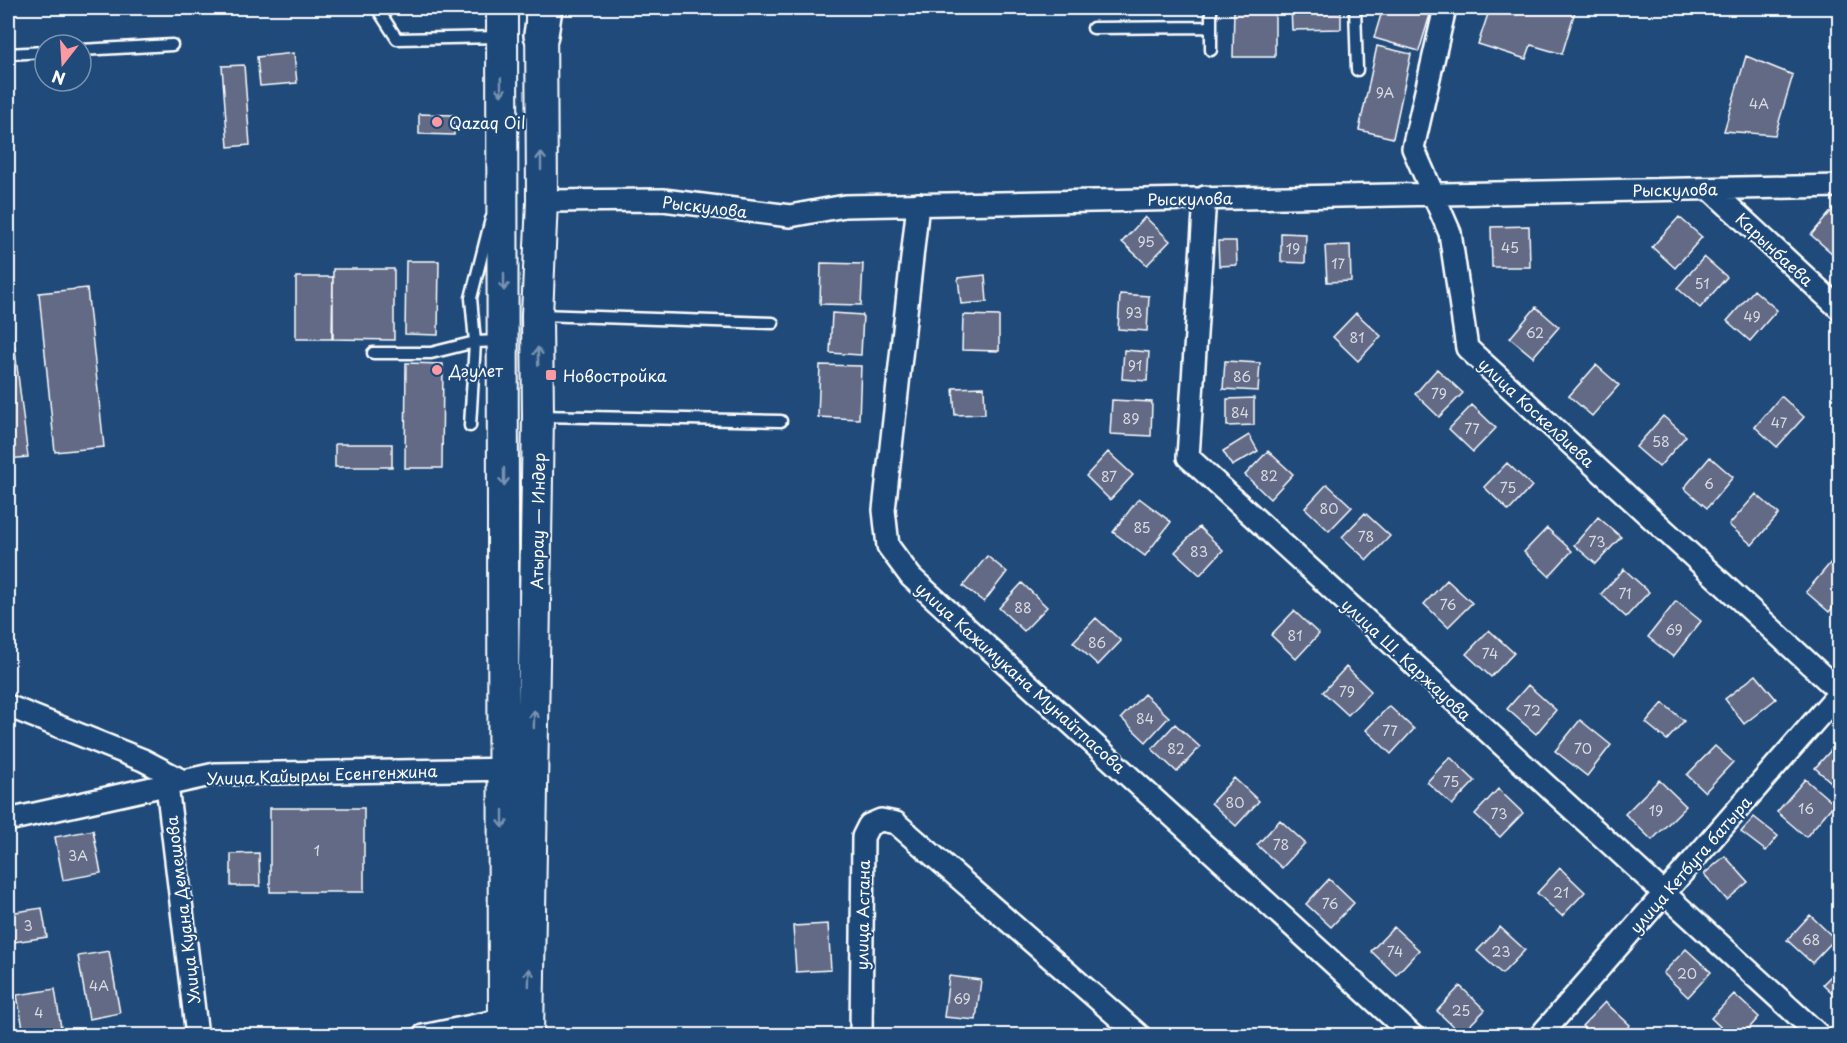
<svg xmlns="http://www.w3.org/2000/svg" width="1847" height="1043" viewBox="0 0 1847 1043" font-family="'Playpen Sans',sans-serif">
<rect width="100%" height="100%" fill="#1f4a7a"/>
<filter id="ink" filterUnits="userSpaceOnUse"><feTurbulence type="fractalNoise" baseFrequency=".0167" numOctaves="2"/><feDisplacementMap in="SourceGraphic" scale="12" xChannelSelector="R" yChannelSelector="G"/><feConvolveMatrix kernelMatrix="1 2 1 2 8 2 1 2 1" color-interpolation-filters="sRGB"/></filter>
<g filter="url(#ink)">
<path fill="#636b86" stroke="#fff" stroke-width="1.5" d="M1234 8H1275V57H1233Z
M1291 8H1341V29L1292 30Z
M1383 8H1432L1419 51 1374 38Z
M1490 8 1534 9 1576 8 1562 54 1531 45 1526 59 1478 44Z
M1377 46 1411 54 1393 138 1359 130Z
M294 53 297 83 260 86 257 57Z
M1746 56 1793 75 1775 135 1724 131Z
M244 65 250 145 228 147 222 66Z
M419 114 454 115V135L419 134Z
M1839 202 1840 203V260L1811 235Z
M1145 217 1170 241 1147 265 1122 242Z
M1679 217 1702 237 1675 268 1652 247Z
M1529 226 1530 267H1492L1491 227Z
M1281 233 1306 234 1305 263 1281 262Z
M1218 241H1236L1237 265 1219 266Z
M1350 245 1351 281 1327 282 1325 246Z
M1704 257 1727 277 1700 308 1677 288Z
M406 261H439L438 335 405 334Z
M821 263 863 264 861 305 820 304Z
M333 269H394V340L332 339Z
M985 275 987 302 961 304 958 278Z
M296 277H333V339H296Z
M87 288 104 447 55 452 39 293Z
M1754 290 1777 310 1750 341 1727 321Z
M8 292 28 457 8 459Z
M1120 294 1149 296 1147 331 1118 329Z
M1536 307 1559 327 1533 357 1510 338Z
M832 313 863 315 861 355 830 353Z
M1356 313 1381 336 1358 361 1333 337Z
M963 315 999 316V351L962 350Z
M1124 350 1149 352 1147 381 1122 379Z
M1225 361 1260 363 1258 391 1223 389Z
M406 363 443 364 442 468H405Z
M820 365 861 366 859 419 818 417Z
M1596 365 1619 385 1592 416 1569 396Z
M1437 369 1463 393 1439 417 1415 394Z
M984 387 985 414 955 415 953 388Z
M1781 396 1804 417 1777 447 1755 427Z
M1254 398V425L1227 426V399Z
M1112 400 1152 402 1151 436 1110 434Z
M1472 405 1496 428 1473 452 1449 429Z
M1840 407V424L1831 417Z
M1663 416 1686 436 1659 467 1636 447Z
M1249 435 1258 451 1232 466 1223 451Z
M335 444H392V467H335Z
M1268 451 1293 474 1270 499 1245 475Z
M1108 452 1133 475 1110 500 1086 476Z
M1710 457 1733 477 1707 508 1684 488Z
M1507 463 1532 486 1509 511 1484 487Z
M1327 484 1352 507 1329 531 1305 508Z
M1756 494 1779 514 1752 545 1729 525Z
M1139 498 1171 522 1145 556 1113 532Z
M1365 513 1390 536 1367 560 1342 537Z
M1598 517 1621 537 1596 564 1574 545Z
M1199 527 1223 550 1200 575 1175 552Z
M1547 528 1572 551 1549 576 1524 552Z
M987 556 1007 572 984 602 963 586Z
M1832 561 1840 567V599L1829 612 1806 592Z
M1624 569 1649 592 1626 617 1601 594Z
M1447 580 1472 603 1448 627 1424 604Z
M1022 583 1047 607 1024 631 999 608Z
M1676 601 1701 621 1673 657 1648 637Z
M1294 611 1319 634 1296 659 1271 635Z
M1096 618 1121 641 1098 665 1073 642Z
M1489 630 1514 653 1491 677 1466 654Z
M1346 667 1371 691 1348 715 1323 692Z
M1756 675 1776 699 1744 724 1725 699Z
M1528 685 1556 710 1536 734 1507 709Z
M1144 694 1169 717 1146 742 1121 718Z
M1663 703 1684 721 1667 740 1646 723Z
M1389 706 1414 729 1391 754 1366 730Z
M1580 720 1611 745 1587 776 1555 751Z
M1175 724 1200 747 1177 772 1152 749Z
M1840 740V787L1838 788 1815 768Z
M1715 746 1733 762 1705 792 1687 775Z
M1450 757 1475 781 1452 805 1427 782Z
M1234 778 1259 801 1236 826 1211 803Z
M1805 779 1834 804 1806 837 1777 812Z
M1659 780 1686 806 1652 840 1625 814Z
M1498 789 1523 813 1500 837 1475 814Z
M270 808H364V892H270Z
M1754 817 1778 836 1766 851 1741 832Z
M1280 820 1305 843 1282 868 1257 845Z
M93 830 101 873 63 880 55 837Z
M259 853 260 886H231V854Z
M1725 856 1748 882 1727 900 1704 874Z
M1560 868 1585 892 1562 916 1537 893Z
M1329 879 1354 903 1331 927 1306 904Z
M42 908 47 937 14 942 9 913Z
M1810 915 1835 939 1812 963 1787 940Z
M828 924 831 970 796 972 793 926Z
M1394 927 1419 950 1396 975 1371 951Z
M1500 927 1525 950 1502 974 1477 951Z
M1686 949 1711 972 1688 997 1663 973Z
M109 951 120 1013 89 1019 78 956Z
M1840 967V1000L1823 984Z
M949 976 981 980 976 1020 944 1017Z
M1460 986 1485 1010 1461 1034 1437 1011Z
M55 989 61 1028 24 1034 17 995Z
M1734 994 1759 1017 1742 1036H1730L1711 1018Z
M1605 1002 1630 1025 1620 1036H1592L1582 1026Z"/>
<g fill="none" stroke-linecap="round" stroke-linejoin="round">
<defs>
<path id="lane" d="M377 8 397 39 501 37
M1211 8V50
M1355 8 1357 70
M1093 28 1211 27
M81 50 172 45
M8 54 45 52
M540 315 773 323
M373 353H431L475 342 500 341
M539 416 781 421
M470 426 475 342 471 298 491 219"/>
<path id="street" d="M1445 8 1413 148 1450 233 1467 348 1840 692 1540 1036
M1710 189 1840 309
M1205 197 1188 457 1820 1036
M542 201 663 200 790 216 845 206 1840 186
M918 204 884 510 888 546 911 577 1413 1036
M8 706 143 760 183 781
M167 785 197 1036
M8 820 215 774 518 769
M423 1036 516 1017
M861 1036 863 837 869 825 881 820 896 823 1140 1036"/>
<path id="secondary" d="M502 8 504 1036
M528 1036 538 416 537 315 542 201 541 10"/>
<path id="highway" d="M541 35 545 8"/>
</defs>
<use href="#lane" stroke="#fff" stroke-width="15"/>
<use href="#street" stroke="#fff" stroke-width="26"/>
<use href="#secondary" stroke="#fff" stroke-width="34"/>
<use href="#highway" stroke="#fff" stroke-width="38"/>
<use href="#lane" stroke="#1f4a7a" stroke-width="10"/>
<use href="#street" stroke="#1f4a7a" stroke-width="21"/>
<use href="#secondary" stroke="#1f4a7a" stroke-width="30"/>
<use href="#highway" stroke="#1f4a7a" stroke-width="33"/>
</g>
<defs><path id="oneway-shaft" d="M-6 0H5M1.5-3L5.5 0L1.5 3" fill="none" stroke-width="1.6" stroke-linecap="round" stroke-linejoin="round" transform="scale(1.5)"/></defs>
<g stroke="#7992af">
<use href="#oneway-shaft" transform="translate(501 87) rotate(89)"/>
<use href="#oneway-shaft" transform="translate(541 161) rotate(-90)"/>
<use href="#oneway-shaft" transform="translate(504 282) rotate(90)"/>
<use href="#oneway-shaft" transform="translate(538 356) rotate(-91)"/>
<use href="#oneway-shaft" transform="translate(504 477) rotate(90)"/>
<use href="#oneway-shaft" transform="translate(534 719) rotate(-89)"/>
<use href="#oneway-shaft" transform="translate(503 819) rotate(90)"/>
<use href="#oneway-shaft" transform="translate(529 977) rotate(-89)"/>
</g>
</g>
<g fill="#ff9aa2" stroke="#1f4a7a" stroke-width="2">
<circle cx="437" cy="122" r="6"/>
<circle cx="437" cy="370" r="6"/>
<rect x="545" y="369" width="12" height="12" rx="3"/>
</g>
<g text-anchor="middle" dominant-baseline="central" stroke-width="4.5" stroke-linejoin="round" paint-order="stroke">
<g font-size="14" fill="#d8dae1">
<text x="1385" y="92">9А</text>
<text x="1759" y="103">4А</text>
<text x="1146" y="241">95</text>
<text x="1510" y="247">45</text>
<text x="1293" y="248">19</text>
<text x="1338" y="263">17</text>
<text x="1702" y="283">51</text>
<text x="1134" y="312">93</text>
<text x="1752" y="316">49</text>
<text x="1535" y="332">62</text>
<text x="1357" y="337">81</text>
<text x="1135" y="365">91</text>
<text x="1242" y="376">86</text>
<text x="1439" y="393">79</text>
<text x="1240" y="412">84</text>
<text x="1131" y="418">89</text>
<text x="1779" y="422">47</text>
<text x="1472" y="428">77</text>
<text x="1661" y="441">58</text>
<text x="1269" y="475">82</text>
<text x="1109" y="476">87</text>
<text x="1709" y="483">6</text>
<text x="1508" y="487">75</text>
<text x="1329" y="508">80</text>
<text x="1142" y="527">85</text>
<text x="1366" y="536">78</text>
<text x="1597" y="541">73</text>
<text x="1199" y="551">83</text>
<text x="1625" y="593">71</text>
<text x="1448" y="604">76</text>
<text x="1023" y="607">88</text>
<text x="1674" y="629">69</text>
<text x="1295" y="635">81</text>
<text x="1097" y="642">86</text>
<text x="1490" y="653">74</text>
<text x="1347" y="691">79</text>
<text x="1532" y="710">72</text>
<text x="1145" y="718">84</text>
<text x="1390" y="730">77</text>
<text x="1176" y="748">82</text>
<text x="1583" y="748">70</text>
<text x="1451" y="781">75</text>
<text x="1235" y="802">80</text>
<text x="1806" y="808">16</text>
<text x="1656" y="810">19</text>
<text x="1499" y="813">73</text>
<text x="1281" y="844">78</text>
<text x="317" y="850">1</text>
<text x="78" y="855">3А</text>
<text x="1561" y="892">21</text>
<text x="1330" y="903">76</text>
<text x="28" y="925">3</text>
<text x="1811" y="939">68</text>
<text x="1395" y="951">74</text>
<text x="1501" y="951">23</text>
<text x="1687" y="973">20</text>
<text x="99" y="985">4А</text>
<text x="962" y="998">69</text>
<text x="1461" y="1010">25</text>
<text x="39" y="1012">4</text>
</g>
<g font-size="16" fill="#fff" stroke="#1f4a7a" text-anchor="start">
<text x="449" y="122">Qazaq Oil</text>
<text x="449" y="370">Дәулет</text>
<text x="563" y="375">Новостройка</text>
</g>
<g font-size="16" fill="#fff" stroke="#1f4a7a">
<text transform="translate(1675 189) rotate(-1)">Рыскулова</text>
<text transform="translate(1190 198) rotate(-1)">Рыскулова</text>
<text transform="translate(705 206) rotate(7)">Рыскулова</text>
<text transform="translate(1775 249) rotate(43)">Карынбаева</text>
<text transform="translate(1537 412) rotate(43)">улица Коскелдиева</text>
<text transform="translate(537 521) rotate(-89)">Атырау — Индер</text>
<text transform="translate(1407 659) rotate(43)">улица Ш. Каржауова</text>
<text transform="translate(1021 677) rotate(42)">улица Кажимукана Мунайтпасова</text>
<text transform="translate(322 774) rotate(-2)">Улица Кайырлы Есенгенжина</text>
<text transform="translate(1690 864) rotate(-49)">улица Кетбуга батыра</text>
<text transform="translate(182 910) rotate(-97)">Улица Куана Демешова</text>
<text transform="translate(862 915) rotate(-89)">улица Астана</text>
</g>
</g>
<rect width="1847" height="1043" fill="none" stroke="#1f4a7a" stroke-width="30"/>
<rect x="15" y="15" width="1817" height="1013" fill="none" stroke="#fff" stroke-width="2" filter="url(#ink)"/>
<g transform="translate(63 63) rotate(197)"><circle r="28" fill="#1f4a7a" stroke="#7992af" stroke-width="1.5"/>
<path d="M0-4.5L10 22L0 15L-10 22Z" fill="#ff9aa2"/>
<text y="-9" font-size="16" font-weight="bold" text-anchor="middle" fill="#ffffff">N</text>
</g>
</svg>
